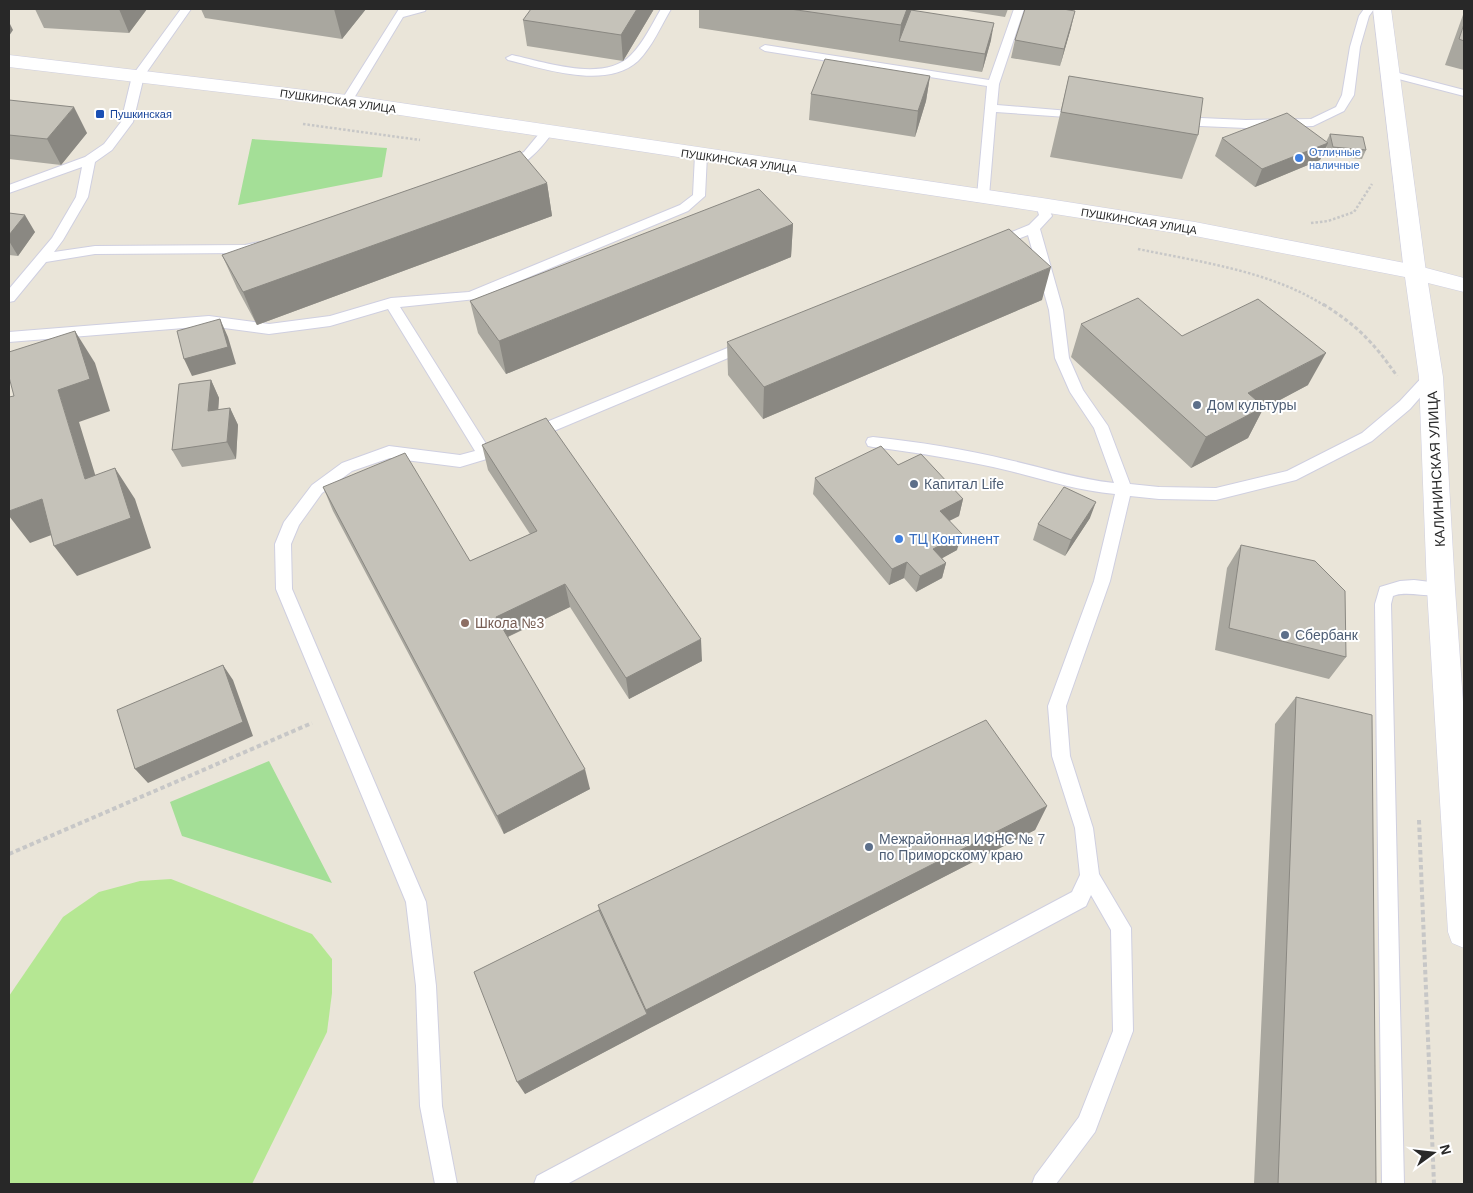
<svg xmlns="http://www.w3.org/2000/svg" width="1473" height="1193" viewBox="0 0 1473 1193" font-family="Arial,sans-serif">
<rect width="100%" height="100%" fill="#eae5d9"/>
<path fill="#a4df97" d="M252 139 387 148 382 177 238 205Z
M269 761 332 883 182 836 170 802Z"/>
<path fill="#b5e793" d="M171 879 312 934 332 959V993L327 1032 252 1184H9V996L63 917 99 892 140 881Z"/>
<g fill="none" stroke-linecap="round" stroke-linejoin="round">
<defs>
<path id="service" d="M181 9H191L144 76 133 122 112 150 95 162 88 197 63 240 54 252 95 246 245 245 259 242 265 246 264 249 245 253 95 254 46 262 14 301 9 302V289L52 238 76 197 82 167 9 193V185L85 157 104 144 121 122 132 76Z
M399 9H426L425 11 403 17 351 103H343L341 101Z
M661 9H671C661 26 652 47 638 61 606 90 545 69 508 60L506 58 512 55C545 62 604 83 631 55 644 42 652 24 661 9Z
M1014 9H1024L999 84 997 105 1081 112 1087 115 1081 118 996 112 989 196 983 200 977 196 987 86 765 51 760 48 765 45 989 80Z
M1364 9H1374L1369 16 1360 47 1354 95 1344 111 1313 126 1246 128 1178 125 1172 121 1178 117 1246 120 1311 119 1336 107 1342 95 1350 47 1359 16Z
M1391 71 1464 90V96L1387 76 1385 74Z
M547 128 553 132C543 146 520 174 501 169L499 166 501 163 524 152 543 129Z
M701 151 707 155 705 196 688 211 476 299 400 307 488 447 503 441 508 443 510 447 508 451 490 458 460 467 390 458 352 471 322 493 299 525 291 544 292 589 426 902 436 986 442 1106 457 1184H435L420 1106 416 986 406 902 276 589 275 544 284 522 312 485 342 463 389 446 460 455 475 451 388 309 330 326 269 334 209 326 9 342V332L209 316 269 324 330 316 391 298 469 292 680 205 693 195 695 155Z
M1042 201 1046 202 1052 216 1040 229 1063 310 1069 358 1083 390 1108 426 1130 484 1159 487 1216 488 1287 471 1362 433 1400 401 1426 373H1436L1438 377 1410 409 1372 441 1296 480 1216 500 1159 499 1130 496 1110 581 1066 706 1070 756 1093 828 1099 874 1131 928 1133 1031 1095 1132 1056 1184H1032L1035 1176 1079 1117 1113 1031 1111 930 1091 895 1086 906 567 1184H534L537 1176 1072 892 1080 875 1075 828 1052 756 1048 706 1094 581 1115 494C1079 491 1045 480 1010 471 965 460 919 453 873 447L868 446 866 442 868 438 873 437C919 442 964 449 1009 460 1044 468 1078 479 1114 483L1094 428 1070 392 1055 358 1049 310 1028 235 997 247 991 243 992 240 1029 225 1039 215 1036 205Z
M747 340 752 342 754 345 752 348 537 438 532 439 527 438 525 434 527 430Z
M1414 580 1447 584 1449 589 1447 594C1431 599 1412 591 1396 595L1393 596 1391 604 1404 1184H1382L1375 604 1380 587 1400 581Z"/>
<path id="minor" d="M1373 9H1391L1426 272 1423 277 1415 279 1407 277 1404 272Z"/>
<path id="secondary" d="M9 55 347 95 1042 198 1195 222 1415 265 1464 278V292L1428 283 1443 377 1455 589 1464 716V948L1452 943 1448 932 1427 589 1419 377 1405 277 1195 236 1042 212 347 107 9 67Z"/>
</defs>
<use href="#service" stroke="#cfcfe0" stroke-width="2"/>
<use href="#minor" stroke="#cfcfe0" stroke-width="1"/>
<use href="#secondary" stroke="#cfcfe0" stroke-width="1"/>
<path stroke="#c7c7c7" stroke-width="2.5" stroke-dasharray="2.5 2" stroke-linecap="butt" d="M303 124 420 140
M1311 223 1328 221 1354 212 1372 184
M1138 249C1200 262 1271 271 1325 306"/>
<path stroke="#c7c7c7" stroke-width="3" stroke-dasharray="4 2.5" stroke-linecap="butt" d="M1323 304C1359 327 1373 342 1397 376"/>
<path stroke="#c7c7c7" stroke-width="4" stroke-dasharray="4.5 3" stroke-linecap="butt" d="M1419 820 1434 1184
M9 854 312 723"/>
<use href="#service" fill="#fff" fill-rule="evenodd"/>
<use href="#minor" fill="#fff" fill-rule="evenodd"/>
<use href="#secondary" fill="#fff" fill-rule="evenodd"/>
</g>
<path fill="#a9a79f" d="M35 9H147L129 33 44 28Z
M201 9H366L342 39 205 18Z
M654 9 623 61 527 46 523 20Z
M699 9H915L914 11 991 40 982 72 699 28Z
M955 9H1008L1005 17Z
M1464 12V70L1445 65Z
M1071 28 1060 66 1011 58 1015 40Z
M930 76 926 101 915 137 809 120 811 94Z
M1069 76 1198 135 1182 179 1050 157Z
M9 100 87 133 61 165 9 159Z
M1330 134 1366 150 1362 159 1328 156 1326 146 1320 160 1255 187 1215 156 1222 138 1326 142Z
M547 183 552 216 257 325 237 288 222 255Z
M9 213 35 232 18 256 9 255Z
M793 224 791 257 506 374 478 333 470 301Z
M1042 300 763 419 728 375 727 342Z
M1081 324 1182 336 1308 385 1263 409 1248 438 1191 468 1071 357Z
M211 380 219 398 218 410 230 408 238 425 236 459 182 467 172 450Z
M482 445 702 661 629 699 570 607 508 637 590 789 504 834 333 511 323 487 470 561 530 534 488 470Z
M898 465 963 499 959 516 949 521 957 550 942 558 946 563 942 578 916 592 904 578 889 585 813 494 815 478Z
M1090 518 1065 556 1033 540 1038 524Z
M1241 545 1346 657 1329 679 1215 650 1227 568Z
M1296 697 1376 1184H1254L1275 724Z
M1047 806 1035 830 650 1028 525 1094 599 910 598 905Z"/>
<path fill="#8a8882" d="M119 9H147L129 33Z
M334 9H366L342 39Z
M637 9H654L623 61 621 35Z
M907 9H915L899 41 901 25Z
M1075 11 1071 28 1060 66 1064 49Z
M9 22 13 30 9 36Z
M994 23 991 40 982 72 985 54Z
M930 76 926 101 915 137 918 111Z
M74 107 87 133 61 165 47 139Z
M1328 143 1320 160 1255 187 1262 169Z
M547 183 552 216 257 325 243 292Z
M25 215 35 232 18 256 9 241V235Z
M793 224 791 257 506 374 499 341Z
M1051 267 1042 300 763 419 764 387Z
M220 319 228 337 236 364 192 376 184 359Z
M75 331 95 363 110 411 79 422 106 510 85 479 58 390Z
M1326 353 1308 385 1263 409 1248 438 1191 468 1206 437 1248 393Z
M211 380 219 398 217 428 208 411Z
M230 408 238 425 236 459 227 442Z
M115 468 135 499 151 548 77 576 54 546Z
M42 499 65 530 30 543 9 516V511Z
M963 499 959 516 937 527 940 511Z
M1096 502 1090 518 1065 556 1071 540Z
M962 534 957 550 930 565 933 549Z
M907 562 904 578 889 585 892 569Z
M946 563 942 578 916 592 920 576Z
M565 584 570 607 503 639 496 617Z
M701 639 702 661 629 699 626 678Z
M223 665 233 680 253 736 148 783 135 769Z
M585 769 590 789 504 834 497 816Z
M1047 806 1035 830 650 1028 646 1010Z
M647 1014 650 1028 525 1094 517 1082Z"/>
<path fill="#c5c2b9" stroke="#8a8882" d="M531 9H637L621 35 523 20Z
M790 9H907L901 25Z
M1025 9H1063L1075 11 1064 49 1015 40Z
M911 10 994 23 985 54 899 41Z
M1464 24V41L1459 39Z
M825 59 930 76 918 111 811 94Z
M1069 76 1203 98 1198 135 1061 112Z
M9 100 74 107 47 139 9 135Z
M1287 113 1328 143 1262 169 1222 138Z
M1330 134 1363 137 1366 150 1333 147Z
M520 151 547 183 243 292 222 255Z
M759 189 793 224 499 341 470 301Z
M9 213 25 215 9 235Z
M1009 229 1051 267 764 387 727 342Z
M1138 298 1182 336 1258 299 1326 353 1248 393 1264 407 1206 437 1081 324Z
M220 319 228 347 184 359 177 331Z
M75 331 90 379 58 390 85 479 115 468 131 518 54 546 42 499 9 511V397L14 396 9 377V352Z
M211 380 208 411 230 408 227 442 172 450 179 384Z
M546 418 701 639 626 678 565 584 496 617 585 769 497 816 323 487 405 453 470 561 537 531 482 445Z
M881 446 898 465 921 454 963 499 940 511 962 534 933 549 946 563 920 576 907 562 892 569 815 478Z
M1064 487 1096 502 1071 540 1038 524Z
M1241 545 1315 561 1345 591 1346 657 1229 628Z
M223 665 243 722 135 769 117 710Z
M1296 697 1372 715 1376 1184H1278Z
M986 720 1047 806 646 1010 598 905Z
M599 910 647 1014 517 1082 474 972Z"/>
<rect fill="#1a4fb4" stroke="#fff" stroke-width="2" x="95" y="109" width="10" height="10" rx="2.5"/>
<g fill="#3f7fe0" stroke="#fff" stroke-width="2">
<circle cx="1299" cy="158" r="5"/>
<circle cx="899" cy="539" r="5"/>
</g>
<g fill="#5c6f8a" stroke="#fff" stroke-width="2">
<circle cx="1197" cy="405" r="5"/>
<circle cx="914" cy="484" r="5"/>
<circle cx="1285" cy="635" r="5"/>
<circle cx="869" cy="847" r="5"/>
</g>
<circle fill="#8d6e63" stroke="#fff" stroke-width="2" cx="465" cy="623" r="5"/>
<g text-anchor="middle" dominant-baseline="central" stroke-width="4" stroke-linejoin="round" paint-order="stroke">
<g font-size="11" fill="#282828" stroke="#fff">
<text transform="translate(338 101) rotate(8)">ПУШКИНСКАЯ УЛИЦА</text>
<text transform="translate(739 161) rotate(8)">ПУШКИНСКАЯ УЛИЦА</text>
<text transform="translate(1139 221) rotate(9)">ПУШКИНСКАЯ УЛИЦА</text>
</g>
<g font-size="11" fill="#164399" stroke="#fff" text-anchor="start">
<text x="110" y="114">Пушкинская</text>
</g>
<g font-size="11" fill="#366cbe" stroke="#fff" text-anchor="start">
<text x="1309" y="152">Отличные<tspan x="1309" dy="13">наличные</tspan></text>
</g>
<g font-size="14" fill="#4e5e75" stroke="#fff" text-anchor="start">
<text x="1207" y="405">Дом культуры</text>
<text x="924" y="484">Капитал Life</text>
<text x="1295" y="635">Сбербанк</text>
<text x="879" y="839">Межрайонная ИФНС № 7<tspan x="879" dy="16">по Приморскому краю</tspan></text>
</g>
<g font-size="14" fill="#282828" stroke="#fff">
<text transform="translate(1436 469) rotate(-93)">КАЛИНИНСКАЯ УЛИЦА</text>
</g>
<g font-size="14" fill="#366cbe" stroke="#fff" text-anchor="start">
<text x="909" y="539">ТЦ Континент</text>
</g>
<g font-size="14" fill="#785e54" stroke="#fff" text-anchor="start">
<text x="475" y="623">Школа №3</text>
</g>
</g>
<rect width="1473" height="1193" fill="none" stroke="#282828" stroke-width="20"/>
<g transform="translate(1433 1153) rotate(75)" stroke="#ffffff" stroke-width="4" paint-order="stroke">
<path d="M0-4L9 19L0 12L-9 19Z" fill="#282828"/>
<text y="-8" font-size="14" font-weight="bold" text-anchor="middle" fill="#282828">N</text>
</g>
</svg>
